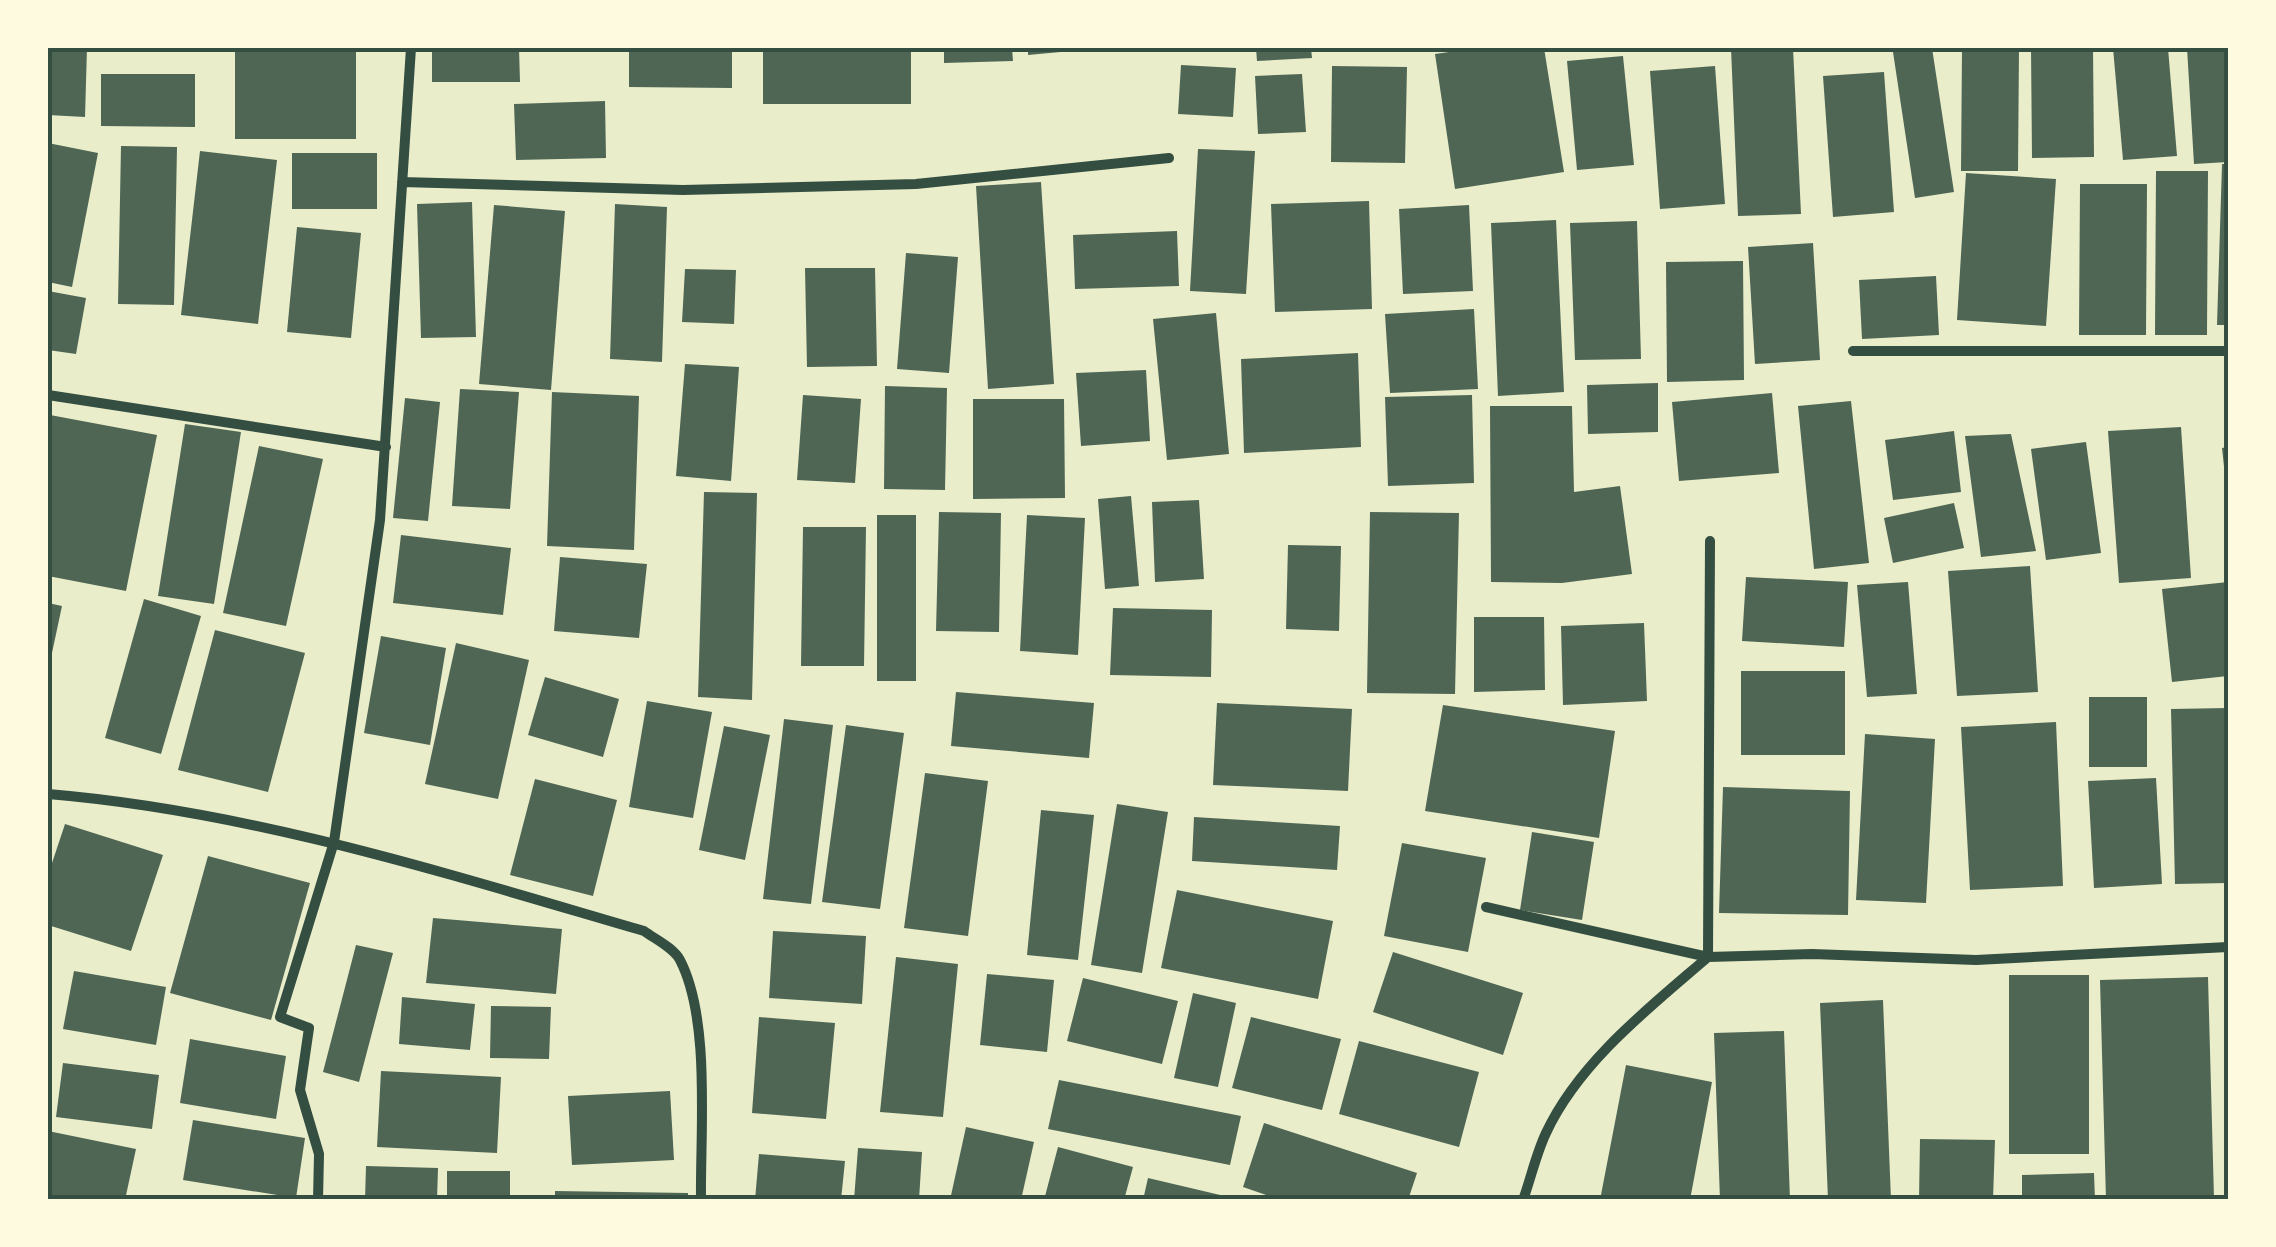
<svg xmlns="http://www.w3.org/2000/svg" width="2276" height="1247" viewBox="0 0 2276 1247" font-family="'Fira Sans Condensed',sans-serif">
<rect width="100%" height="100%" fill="#e9edc9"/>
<path fill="#4f6655" d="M48 48H87L85 117 48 115Z
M235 48H356V139H235Z
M432 48H519L520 82H432Z
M629 48H732V88L629 87Z
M763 48H911V104H763Z
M944 48H1012L1013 61 944 63Z
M1028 48H1082V50L1028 55Z
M1256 48H1311L1312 58 1257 61Z
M1477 48H1544L1564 172 1455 189 1435 54Z
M1731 48H1793L1801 214 1738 216Z
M1932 48 1954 192 1915 198 1893 52Z
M1962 48H2019L2018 171H1961Z
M2031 48H2093L2094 157 2032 158Z
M2113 48H2168L2177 156 2123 160Z
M2187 48H2228V162L2194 164Z
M1623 56 1634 165 1577 170 1567 61Z
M1181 65 1236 68 1233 117 1178 114Z
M1332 66 1407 67 1405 163 1331 162Z
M1715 66 1725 204 1660 209 1650 71Z
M1884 72 1894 212 1833 217 1823 76Z
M101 74H195V127L101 126Z
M1302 74 1306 132 1258 134 1255 76Z
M605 101 606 158 516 160 514 104Z
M48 143 98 153 72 287 48 282Z
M121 146 177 147 174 305 118 304Z
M1198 149 1255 151 1246 294 1190 291Z
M200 151 277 160 258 324 181 315Z
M292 153H377V209H292Z
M2222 164H2228V325H2217Z
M2156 171H2208L2207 335H2155Z
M1966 173 2056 179 2046 326 1957 320Z
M1041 182 1054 384 988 389 976 186Z
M2080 184H2147L2146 335H2079Z
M1369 201 1372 309 1275 312 1271 204Z
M472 202 476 337 421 338 417 204Z
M615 204 667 207 662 362 610 359Z
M494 205 565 211 551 390 479 384Z
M1469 205 1473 291 1403 294 1399 209Z
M1556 220 1564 392 1498 396 1491 223Z
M1637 221 1641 359 1575 360 1570 223Z
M297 227 361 233 351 338 287 332Z
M1177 231 1179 286 1075 289 1073 235Z
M1813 243 1820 360 1755 364 1748 247Z
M906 253 958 257 949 373 897 369Z
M1743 261 1744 380 1667 382 1666 262Z
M805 268H875L877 366 807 367Z
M685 269 736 270 734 324 682 322Z
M1936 276 1939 335 1862 339 1859 280Z
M48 291 86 298 76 354 48 350Z
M1474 309 1478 389 1390 393 1385 314Z
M1216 313 1229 454 1167 460 1153 319Z
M1358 353 1361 447 1244 453 1241 359Z
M685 364 739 367 731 481 676 476Z
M1146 370 1150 441 1081 446 1076 373Z
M1658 383V432L1588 434 1587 385Z
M885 386 947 388 945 490 884 489Z
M460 389 519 392 510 509 452 506Z
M552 392 639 396 634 550 547 546Z
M1772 393 1779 473 1679 481 1672 402Z
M803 395 861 399 855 483 797 480Z
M1472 395 1474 483 1388 486 1385 397Z
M405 398 440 402 428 521 393 518Z
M973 399H1064L1065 498 973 499Z
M1851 401 1869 563 1814 569 1798 406Z
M1490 406H1572L1574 492 1620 486 1632 574 1562 583 1491 582Z
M50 415 157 435 126 591 48 576Z
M185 424 241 432 214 604 158 596Z
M2181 427 2191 578 2119 583 2108 431Z
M1954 431 1961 492 1893 500 1885 440Z
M2011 434 2036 551 1981 557 1965 436Z
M2086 442 2101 553 2046 560 2031 449Z
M259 446 323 459 286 626 223 613Z
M2228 447V485H2226L2222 448Z
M704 492 757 493 752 700 698 697Z
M1131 496 1139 586 1105 589 1098 499Z
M1199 500 1204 579 1155 582 1152 502Z
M1954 503 1964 548 1893 563 1884 518Z
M939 512 1001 513 999 632 936 631Z
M1370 512 1459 513 1455 694 1367 693Z
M877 515H916V681H877Z
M1027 515 1085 518 1078 655 1020 651Z
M803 527H866L864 666H801Z
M401 535 511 548 503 615 393 603Z
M1288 545 1341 546 1339 631 1286 629Z
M560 557 647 564 639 638 554 631Z
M2030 566 2038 692 1957 696 1948 571Z
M1746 577 1848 582 1844 647 1742 641Z
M1908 582 1917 694 1867 697 1857 585Z
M2228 582V676L2172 682 2162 589Z
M144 599 201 616 161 754 105 738Z
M48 603 62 606 49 667H48Z
M1113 608 1212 610 1211 677 1110 675Z
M1474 617H1544L1545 690 1474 692Z
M1644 623 1647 701 1563 705 1561 626Z
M215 630 305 653 268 792 178 770Z
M381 636 446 648 430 745 364 733Z
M456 643 529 660 498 799 425 784Z
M1741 671H1845V755H1741Z
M545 677 619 699 603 757 528 735Z
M956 692 1094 703 1089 758 951 746Z
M2089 697H2147V767H2089Z
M647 701 712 712 693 818 629 807Z
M1217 703 1352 709 1348 791 1213 785Z
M1443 705 1615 731 1599 838 1425 811Z
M2228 708V883L2175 884 2171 709Z
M784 719 833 725 811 904 763 899Z
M2056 722 2063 886 1970 890 1961 727Z
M846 725 904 733 880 909 822 902Z
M724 726 770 735 745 860 699 850Z
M1865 734 1935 739 1926 903 1856 900Z
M925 773 988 781 968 936 904 928Z
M2156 778 2162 884 2094 888 2088 781Z
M535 779 617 800 593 896 510 875Z
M1723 787 1850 791 1848 915 1719 913Z
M1117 804 1168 812 1142 973 1091 965Z
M1041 810 1094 815 1078 960 1027 955Z
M1194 817 1340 826 1337 870 1192 861Z
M65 824 163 855 131 951 48 925V875Z
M1532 832 1594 842 1582 920 1520 910Z
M1402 843 1486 858 1468 952 1384 936Z
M208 856 310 883 271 1020 170 993Z
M1177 890 1333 921 1318 999 1161 968Z
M433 918 562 929 556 994 426 983Z
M773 931 866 936 862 1004 769 998Z
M356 945 393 953 359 1082 323 1072Z
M1393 952 1523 993 1503 1055 1373 1012Z
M896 957 958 964 943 1117 880 1112Z
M74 971 166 987 156 1045 63 1029Z
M987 974 1054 980 1047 1052 980 1045Z
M2009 975H2089V1154H2009Z
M2208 977 2214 1198 2106 1200 2100 980Z
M1083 978 1178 1001 1162 1064 1067 1041Z
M1193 993 1236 1003 1218 1087 1174 1078Z
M402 997 475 1004 470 1050 399 1044Z
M1883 1000 1891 1200H1828L1820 1003Z
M491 1006 551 1007 549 1059 490 1058Z
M759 1017 835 1023 826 1119 752 1113Z
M1251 1017 1341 1039 1322 1110 1232 1088Z
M1784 1031 1790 1200H1720L1714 1033Z
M190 1039 286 1056 276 1119 180 1103Z
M1359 1041 1479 1072 1459 1147 1339 1114Z
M63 1063 159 1075 152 1129 56 1117Z
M1626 1065 1712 1082 1690 1200H1600Z
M381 1071 501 1077 497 1153 377 1147Z
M1059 1080 1241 1116 1230 1165 1048 1129Z
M670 1091 674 1160 572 1165 568 1096Z
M193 1120 305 1138 296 1198 183 1180Z
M1264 1123 1417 1173 1408 1200H1281L1243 1187Z
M966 1127 1034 1142 1021 1200H950Z
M48 1131 136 1149 125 1200H48Z
M1920 1139 1995 1140 1993 1200H1919Z
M1058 1147 1133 1167 1124 1200H1044Z
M858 1148 922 1152 919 1200H854Z
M759 1154 845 1161 841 1200H755Z
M366 1166 438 1168 437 1200H365Z
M447 1171H510V1200H447Z
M2094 1173 2095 1200H2022V1175Z
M1148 1178 1233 1198V1200H1143Z
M555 1191 688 1193V1200H555Z"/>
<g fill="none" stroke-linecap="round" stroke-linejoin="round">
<path stroke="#344e41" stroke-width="10" d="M402 182 683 190 916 184 1169 158
M1853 351H2228
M48 395 386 447
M48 794C252 811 448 874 644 931 655 939 674 948 680 960 711 1020 700 1132 701 1200
M1486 907 1708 957 1710 541
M318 1200 319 1154 300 1090 309 1028 280 1017 334 842 380 520 411 48
M1523 1200C1531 1178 1536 1154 1546 1133 1579 1062 1650 1007 1708 957L1812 954 1976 960 2228 947"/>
</g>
<rect width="2276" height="1247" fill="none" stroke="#fefae0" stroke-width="100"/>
<rect x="50" y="50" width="2176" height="1147" fill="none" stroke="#344e41" stroke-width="4"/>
</svg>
